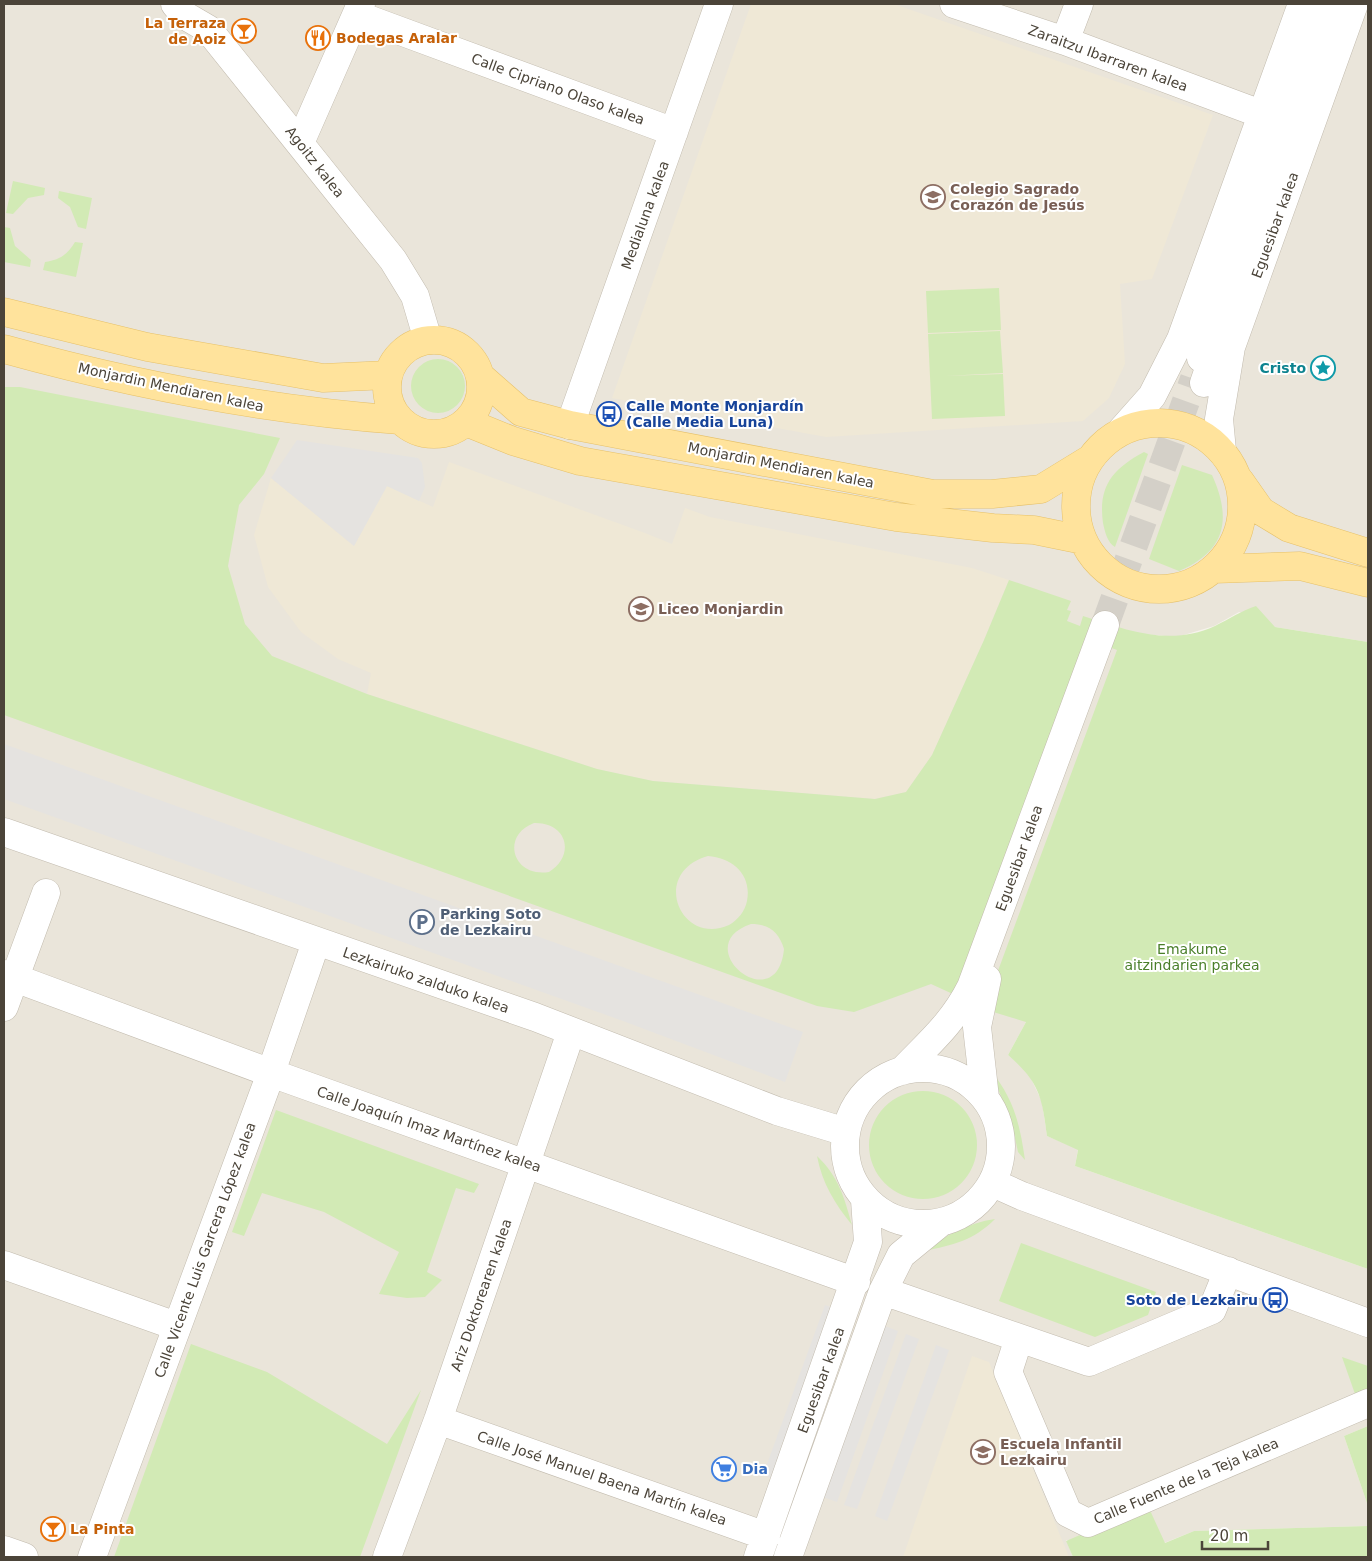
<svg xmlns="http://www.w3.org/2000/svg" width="1372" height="1561" viewBox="0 0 1372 1561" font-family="'DejaVu Sans',sans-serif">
<rect width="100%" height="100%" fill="#f6f3ec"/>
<path fill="#eae5da" d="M4 4H1368V642L1275 627 1239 612 1214 626 1177 637 1132 633 1026 1022 1008 1055 1028 1072 1042 1102 1047 1136 1078 1149 1075 1166 1368 1269V1426L1344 1436 1368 1506V1526L1194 1531 1164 1543 1066 1540 1073 1557H4Z"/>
<path fill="#efe8d6" d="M751 4H894L1213 115 1152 279 1120 284 1125 364 1109 398 1083 421 826 437 612 398Z
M449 462 645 533 672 544 685 508 710 517 972 568 1009 580 984 640 932 755 906 792 875 799 653 781 597 769 367 694 371 673 338 659 301 632 268 587 254 535 271 478 354 546 387 486 433 507Z
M972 1356 989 1362 1069 1557H903Z"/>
<path fill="#d2eab5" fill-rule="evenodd" d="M13 181 45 188 44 195 28 198 13 214 6 213Z
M59 191 92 198 86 229 78 227 70 207 58 198Z
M4 227 10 228 15 246 31 260 30 267 4 262Z
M75 242 83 243 76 277 43 270 45 262C60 260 68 254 75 242Z
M999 288 1001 330 928 333 926 291Z
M1000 331 1003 373 945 376 1003 374 1005 416 932 419 928 334Z
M411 386a27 27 0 1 1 54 0a27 27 0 1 1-54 0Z
M4 387H20L280 438 264 474 239 505 228 566 245 624 272 656 367 694 597 769 653 781 875 799 906 792 932 755 984 640 1009 580 1071 601 1067 610 1071 611 1067 621 1080 626 1083 616C1127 630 1170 647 1215 626 1229 619 1241 611 1256 606L1275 627 1368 642V1269L1075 1166 1078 1150 1047 1136C1042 1096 1039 1082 1008 1055L1026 1022 990 1011 931 984 854 1012 817 1006 4 715ZM1090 640 1117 650 989 995 960 985ZM534 823C567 822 576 855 549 872 513 878 500 836 534 823ZM708 856C733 858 752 875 747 901 745 911 738 920 729 925 681 947 649 873 708 856ZM751 924C769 924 779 932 784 949 777 1021 686 946 751 924Z
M1144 452 1148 454 1115 547C1107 542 1105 532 1103 523 1098 487 1112 469 1144 452Z
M1182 465 1212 475C1232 519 1226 551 1179 571L1149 559Z
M990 1070C1014 1098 1020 1125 1025 1160L1018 1152 1011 1120Z
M869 1145a54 54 0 1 1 108 0a54 54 0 1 1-108 0Z
M276 1110 479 1184 474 1193 456 1188 427 1272 442 1280 425 1297 407 1298 379 1294 399 1252 324 1212 262 1193 244 1236 232 1232Z
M817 1156C839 1177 844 1197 852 1225 835 1204 822 1183 817 1156Z
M995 1219C973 1241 953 1245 924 1251 946 1235 968 1223 995 1219Z
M1021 1243 1156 1292 1148 1315 1095 1337 999 1301Z
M191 1344 267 1372 387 1444 421 1390 360 1557H114Z
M1342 1357 1368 1366V1388L1355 1394Z
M1368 1426V1506L1344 1436Z
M1148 1506 1165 1543 1194 1531 1368 1526V1557H1073L1066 1541Z"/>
<path fill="#e5e3e0" d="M297 440 418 458 422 463 425 487 419 501 387 486 354 546 271 478Z
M4 744 803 1032 785 1082 623 1021 4 799Z
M825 1305 837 1309 776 1480 763 1475Z
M885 1326 898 1331 837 1502 823 1497Z
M906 1334 919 1339 857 1509 844 1505Z
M936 1345 949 1350 887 1521 875 1516Z"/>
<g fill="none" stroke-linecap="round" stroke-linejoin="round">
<path stroke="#d4d0c8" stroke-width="28" stroke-dasharray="28 14" stroke-linecap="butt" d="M1105 625 1194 379"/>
<defs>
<path id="minor" d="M175 4 184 15 208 29 393 260 415 296 428 340
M954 4 1065 41 1261 114
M357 15 674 132
M1065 41 1079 4
M300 143 361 4
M1201 358 1327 4
M1204 383 1218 342
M570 425 719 4
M1121 431 1152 396 1181 339 1302 4
M1222 451 1219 419 1231 347 1354 4
M4 832 535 1017 777 1111 846 1132
M4 974 271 1073 856 1282
M4 1007 46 893
M845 1146a78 78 0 1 1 156 0a78 78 0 1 1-156 0Z
M902 1071C929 1043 953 1023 971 987L1105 625
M985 1098 977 1027 987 979
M993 1183 1022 1196 1368 1323
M4 1265 176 1326
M883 1291 1089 1362 1212 1310 1228 1271
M1019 1338 1008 1372 1068 1513 1088 1523 1368 1403
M438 1420 766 1536
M4 1550 24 1557
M92 1557 267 1084 316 942
M387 1557 438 1420 571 1032
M758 1557 868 1242 865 1200
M788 1557 883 1291 901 1255 940 1223"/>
<path id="major" d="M4 312 147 347 323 378 388 375
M387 387a47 47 0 1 1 94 0a47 47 0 1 1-94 0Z
M4 349C134 385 266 410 400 420
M480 376 521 412 570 425 933 494H992L1041 489 1090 459
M466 422 513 441 580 461 896 517 993 528 1034 530 1083 540
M1076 506a83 83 0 1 1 166 0a83 83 0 1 1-166 0Z
M1240 481 1261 511 1289 528 1368 553
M1214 569 1300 566 1368 583"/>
</defs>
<use href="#minor" stroke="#c2bbae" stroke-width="29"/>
<use href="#major" stroke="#e6c16a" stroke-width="29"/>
<use href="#minor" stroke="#fff" stroke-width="28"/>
<use href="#major" stroke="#ffe39c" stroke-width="28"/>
</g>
<defs>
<symbol id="bar-ring" viewBox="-11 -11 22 22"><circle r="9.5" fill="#fff" stroke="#e8710a" stroke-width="1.5"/><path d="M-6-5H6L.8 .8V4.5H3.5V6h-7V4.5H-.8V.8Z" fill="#e8710a"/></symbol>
<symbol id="restaurant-ring" viewBox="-11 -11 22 22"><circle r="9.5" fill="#fff" stroke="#e8710a" stroke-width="1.5"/><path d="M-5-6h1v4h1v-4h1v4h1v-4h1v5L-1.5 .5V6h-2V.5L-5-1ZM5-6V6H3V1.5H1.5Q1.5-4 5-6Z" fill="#e8710a"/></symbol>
<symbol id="school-ring" viewBox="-11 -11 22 22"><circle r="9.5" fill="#fff" stroke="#8d6e63" stroke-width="1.5"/><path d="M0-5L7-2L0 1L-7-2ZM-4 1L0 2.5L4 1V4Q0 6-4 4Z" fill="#8d6e63"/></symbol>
<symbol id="sight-ring" viewBox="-11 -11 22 22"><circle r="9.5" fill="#fff" stroke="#0f9aa8" stroke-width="1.5"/><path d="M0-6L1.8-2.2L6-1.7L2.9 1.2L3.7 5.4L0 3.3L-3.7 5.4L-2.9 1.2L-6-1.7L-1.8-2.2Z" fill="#0f9aa8"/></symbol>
<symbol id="bus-ring" viewBox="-11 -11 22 22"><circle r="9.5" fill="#fff" stroke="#1a4fb4" stroke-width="1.5"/><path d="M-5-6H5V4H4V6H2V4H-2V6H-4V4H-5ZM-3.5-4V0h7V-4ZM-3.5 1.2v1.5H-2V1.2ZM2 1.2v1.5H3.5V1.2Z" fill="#1a4fb4"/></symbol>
<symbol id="parking-ring" viewBox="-11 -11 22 22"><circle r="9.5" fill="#fff" stroke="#5c6f8a" stroke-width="1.5"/><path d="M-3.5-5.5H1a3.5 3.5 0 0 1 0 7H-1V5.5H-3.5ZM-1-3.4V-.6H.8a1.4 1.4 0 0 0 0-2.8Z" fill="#5c6f8a"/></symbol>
<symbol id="supermarket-ring" viewBox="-11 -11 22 22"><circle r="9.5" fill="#fff" stroke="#3f7fe0" stroke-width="1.5"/><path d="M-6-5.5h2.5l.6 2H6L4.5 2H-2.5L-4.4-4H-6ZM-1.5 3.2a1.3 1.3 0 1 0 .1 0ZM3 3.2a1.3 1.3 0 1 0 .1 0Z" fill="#3f7fe0"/></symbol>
</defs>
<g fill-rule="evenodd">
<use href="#bar-ring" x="230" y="17" width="28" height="28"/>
<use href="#restaurant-ring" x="304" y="24" width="28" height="28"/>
<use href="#school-ring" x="919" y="183" width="28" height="28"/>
<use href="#sight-ring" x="1309" y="354" width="28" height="28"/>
<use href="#bus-ring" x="595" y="400" width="28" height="28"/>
<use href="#school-ring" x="627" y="595" width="28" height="28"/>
<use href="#parking-ring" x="408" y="908" width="28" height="28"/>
<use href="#bus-ring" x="1261" y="1286" width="28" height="28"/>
<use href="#school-ring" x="969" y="1438" width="28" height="28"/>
<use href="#supermarket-ring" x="710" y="1455" width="28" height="28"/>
<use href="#bar-ring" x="39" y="1515" width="28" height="28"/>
</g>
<g text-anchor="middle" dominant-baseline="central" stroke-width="4" stroke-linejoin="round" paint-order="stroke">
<g font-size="14" font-weight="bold" fill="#c56008" stroke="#fff" text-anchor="start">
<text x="226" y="23" text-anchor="end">La Terraza<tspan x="226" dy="16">de Aoiz</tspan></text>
<text x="336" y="38">Bodegas Aralar</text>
<text x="70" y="1529">La Pinta</text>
</g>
<g font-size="14" fill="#4b4439" stroke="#fff">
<text transform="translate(1108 58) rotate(20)">Zaraitzu Ibarraren kalea</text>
<text transform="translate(558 89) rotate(20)">Calle Cipriano Olaso kalea</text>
<text transform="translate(315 162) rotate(52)">Agoitz kalea</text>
<text transform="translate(645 215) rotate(-70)">Medialuna kalea</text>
<text transform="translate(1275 225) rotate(-70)">Eguesibar kalea</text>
<text transform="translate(171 387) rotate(12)">Monjardin Mendiaren kalea</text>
<text transform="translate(781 465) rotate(11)">Monjardin Mendiaren kalea</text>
<text transform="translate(1019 858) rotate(-70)">Eguesibar kalea</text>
<text transform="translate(426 980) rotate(19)">Lezkairuko zalduko kalea</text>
<text transform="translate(429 1129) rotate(19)">Calle Joaquín Imaz Martínez kalea</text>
<text transform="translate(205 1250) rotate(-70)">Calle Vicente Luis Garcera López kalea</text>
<text transform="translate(481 1295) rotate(-71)">Ariz Doktorearen kalea</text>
<text transform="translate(821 1380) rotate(-70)">Eguesibar kalea</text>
<text transform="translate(602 1478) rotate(19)">Calle José Manuel Baena Martín kalea</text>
<text transform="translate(1186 1481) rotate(-23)">Calle Fuente de la Teja kalea</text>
</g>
<g font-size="14" font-weight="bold" fill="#785e54" stroke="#fff" text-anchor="start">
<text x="950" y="189">Colegio Sagrado<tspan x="950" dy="16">Corazón de Jesús</tspan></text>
<text x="658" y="609">Liceo Monjardin</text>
<text x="1000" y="1444">Escuela Infantil<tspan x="1000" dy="16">Lezkairu</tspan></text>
</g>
<g font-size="14" font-weight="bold" fill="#0d838f" stroke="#fff" text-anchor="end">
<text x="1306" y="368">Cristo</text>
</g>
<g font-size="14" font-weight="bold" fill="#164399" stroke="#fff" text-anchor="start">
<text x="626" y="406">Calle Monte Monjardín<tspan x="626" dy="16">(Calle Media Luna)</tspan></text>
<text x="1258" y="1300" text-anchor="end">Soto de Lezkairu</text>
</g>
<g font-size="14" font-weight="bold" fill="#4e5e75" stroke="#fff" text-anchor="start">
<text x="440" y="914">Parking Soto<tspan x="440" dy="16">de Lezkairu</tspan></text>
</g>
<g font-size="14" fill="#4a7f2a" stroke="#fff">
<text x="1192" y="949">Emakume<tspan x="1192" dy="16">aitzindarien parkea</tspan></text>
</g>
<g font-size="14" font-weight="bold" fill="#366cbe" stroke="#fff" text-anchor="start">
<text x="742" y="1469">Dia</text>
</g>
</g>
<rect width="1372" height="1561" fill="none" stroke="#4b4439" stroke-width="10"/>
<path d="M1202 1541v8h66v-8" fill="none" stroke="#4b4439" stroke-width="2.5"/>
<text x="1210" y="1541" font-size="15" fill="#4b4439" stroke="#ffffff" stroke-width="4" paint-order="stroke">20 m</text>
</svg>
